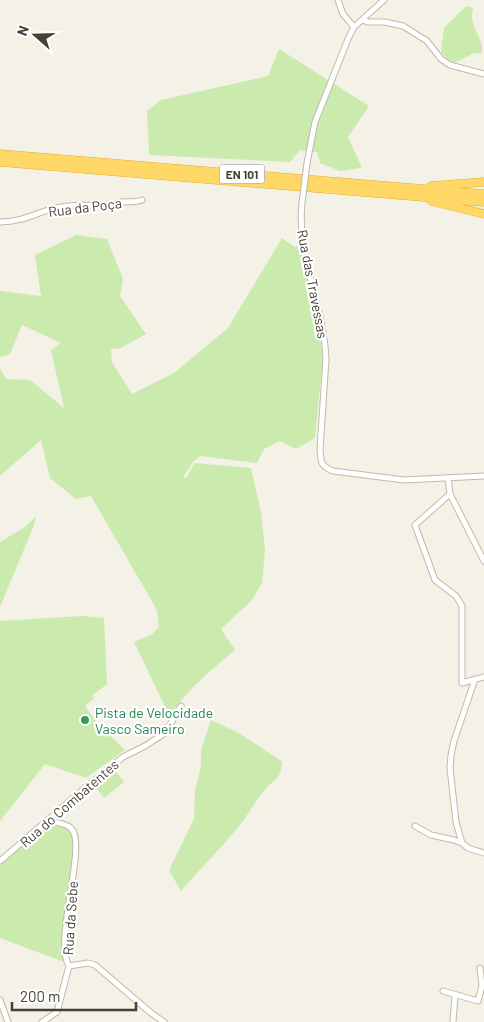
<svg xmlns="http://www.w3.org/2000/svg" width="484" height="1022" viewBox="0 0 484 1022" font-family="Barlow,sans-serif">
<rect width="100%" height="100%" fill="#f4f1e7"/>
<path fill="#caeaae" d="M466 6 473 8C468 29 484 36 482 53H474L455 63 447 59 441 52 444 28Z
M279 49 369 106 348 137 362 168 340 171 320 163 317 152 300 150 290 162 149 155 147 111 161 100 268 76Z
M76 235 107 239 123 279 120 296 146 334 121 348 111 349 112 362 132 394 174 373 228 328 282 238 295 247 301 245 323 356 315 438 296 449 279 441 264 449 257 463 200 456 193 462 183 477 186 478 195 463 251 468 261 512 265 551 262 583 252 600 221 629 235 650C212 670 185 690 170 717L134 642 152 634 159 627 157 610 91 496 76 499 50 478 41 440 0 476V368L6 379 30 380 64 408 51 350 61 343 22 325 10 354 1 357 0 355V291L41 296 35 255Z
M36 516 34 525 0 607V542L25 527Z
M82 616 104 618 107 684 93 695 94 698 85 706 99 725 125 750 86 778 45 764 0 821V621Z
M211 720 239 733 280 760 282 762C282 780 272 780 263 792 256 801 251 810 245 818 226 844 202 866 181 891L169 870 194 819 195 791 201 766V750Z
M115 770 124 782 104 798 95 786Z
M50 823 69 828C80 850 69 877 67 900 65 921 64 941 64 962L0 938V864Z"/>
<g fill="none" stroke-linecap="round" stroke-linejoin="round">
<defs>
<path id="minor" d="M338 0 343 14 354 27
M362 20 368 22H385L403 26 427 41 441 59 450 65 484 74
M307 163 315 122 348 39 354 27 384 0
M302 203C296 257 324 306 326 359L320 449C321 462 320 466 333 471L404 480 484 476
M0 222C18 222 28 217 45 211 66 204 91 205 112 205 121 199 132 204 142 200
M448 478 450 494 484 561
M450 494 415 525 435 580 456 596 462 606V683L484 677
M415 826 431 835 454 840 462 843 468 848 484 853
M462 843 456 822 450 768 451 755 454 741 475 679
M0 861 86 787 123 757 145 746 165 733 181 706
M69 966 88 963 95 965 151 1013 164 1022
M443 991 478 1001 482 986 480 968
M0 1000 8 1022
M42 1022 57 1012 69 966C53 940 88 844 71 828 65 823 55 823 49 820
M453 1022 455 995"/>
<path id="highway" d="M0 154 484 194
M0 162 484 202
M431 186 484 182
M431 201 484 214"/>
</defs>
<use href="#minor" stroke="#c0baa9" stroke-width="7"/>
<use href="#highway" stroke="#e4af31" stroke-width="9"/>
<use href="#minor" stroke="#fff" stroke-width="5"/>
<use href="#highway" stroke="#ffd767" stroke-width="8"/>
<defs>
<path id="minor-bridge" d="M302 203 307 163"/>
</defs>
<use href="#minor-bridge" stroke="#c0baa9" stroke-width="7" stroke-linecap="butt"/>
<use href="#minor-bridge" stroke="#fff" stroke-width="5"/>
</g>
<circle fill="#2e9e5b" stroke="#fff" stroke-width="2" cx="85" cy="720" r="5"/>
<g text-anchor="middle" dominant-baseline="central" stroke-width="4.5" stroke-linejoin="round" paint-order="stroke">
<rect fill="#fff" stroke="#7e7b72" stroke-width="1" x="219.5" y="164.5" width="45" height="19" rx="4"/>
<g font-size="12" font-weight="bold" fill="#474235">
<text x="242" y="174">EN 101</text>
</g>
<g font-size="14" fill="#474235" stroke="#fff">
<text transform="translate(85 207) rotate(-7)">Rua da Poça</text>
<text transform="translate(313 284) rotate(79)">Rua das Travessas</text>
<text transform="translate(69 803) rotate(-41)">Rua do Combatentes</text>
<text transform="translate(70 918) rotate(-86)">Rua da Sebe</text>
</g>
<g font-size="14" fill="#27864d" stroke="#fff" text-anchor="start">
<text x="95" y="712">Pista de Velocidade<tspan x="95" dy="16">Vasco Sameiro</tspan></text>
</g>
</g>
<g transform="translate(35 35) rotate(290)" stroke="#ffffff" stroke-width="4" paint-order="stroke">
<path d="M0-4L9 19L0 12L-9 19Z" fill="#474235"/>
<text y="-8" font-size="14" font-weight="bold" text-anchor="middle" fill="#474235">N</text>
</g>
<path d="M12 1002v8h124v-8" fill="none" stroke="#474235" stroke-width="2.5"/>
<text x="20" y="1002" font-size="15" fill="#474235" stroke="#ffffff" stroke-width="4" paint-order="stroke">200 m</text>
</svg>
